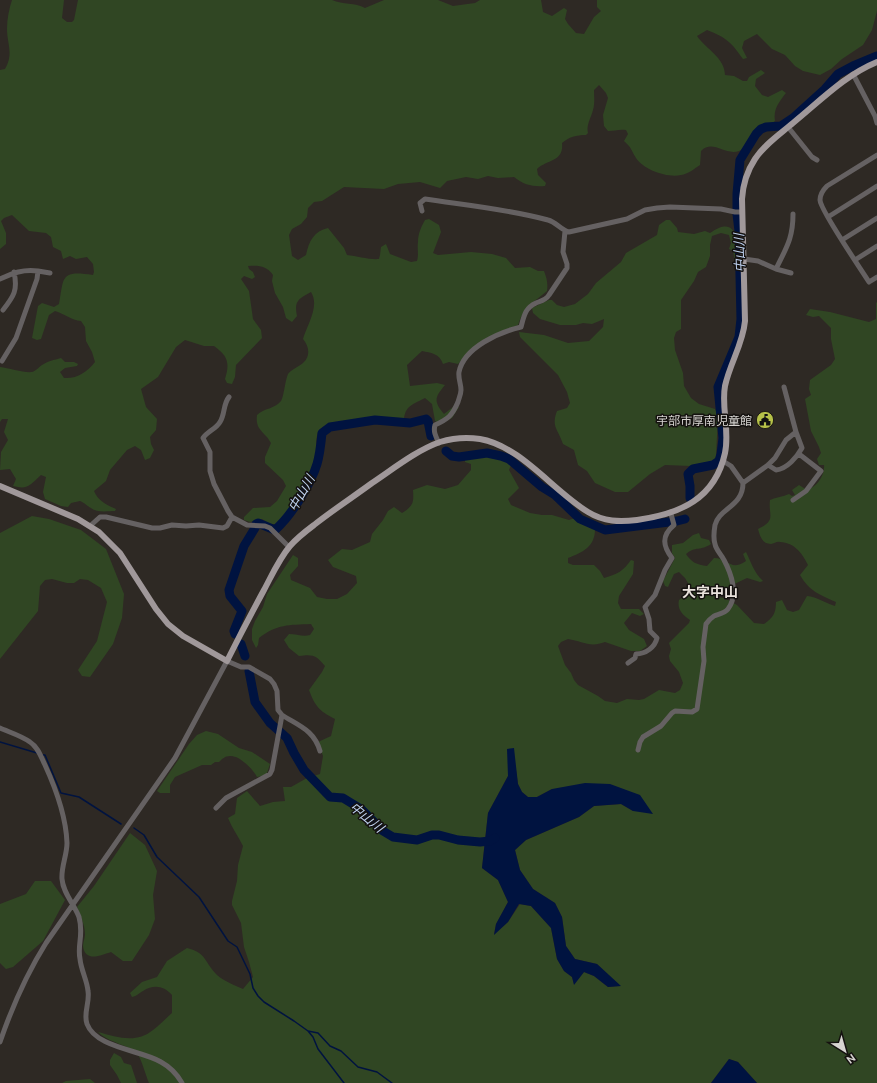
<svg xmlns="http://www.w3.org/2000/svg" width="877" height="1083" viewBox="0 0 877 1083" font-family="Ubuntu,'Noto Sans JP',sans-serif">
<rect width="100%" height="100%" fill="#2e2924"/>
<path fill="#304623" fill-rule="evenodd" d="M12 0H64L62 18 67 22H72L74 20 78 0H332C343 5 355 2 365 8L384 0H438L453 6 475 3 480 0H541L543 12 552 16 564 8 567 10 565 19 568 24 576 33 584 34 594 17 601 11 597 7V0H877V11L872 30 863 45 842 59 831 69 820 75 803 71 795 66 785 55 772 49 757 34 744 41 742 48 747 58 743 59C731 42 727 38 707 30L697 36C706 49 725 58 725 75L734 76 743 81H747L749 77 761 70 765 73 756 79 755 86 762 95 768 97 782 90 786 93C779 102 773 109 775 121 769 126 762 125 754 132 748 138 746 149 739 151 725 156 713 139 701 151L700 165C694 169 688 174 681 175 667 178 644 170 636 158 631 150 632 148 624 141L628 134 626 130C619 129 614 131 608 131L604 126 603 115 608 98 606 93 599 85 594 90C594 97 595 103 593 110 591 118 586 125 588 133L586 135C576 135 569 137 562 143 564 162 548 159 537 169L538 175 546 183 545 186C533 187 524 185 514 177L498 178 488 176 478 179 466 177 447 181 440 188 420 182 398 184 384 189 344 187 322 201 314 202 308 208 307 217 301 224 292 229 289 235 292 256 298 260 306 255C309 241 314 231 328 228L344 248 347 255C357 256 370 260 379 259L380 255 381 247 386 244 390 254 411 262 417 261C419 254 417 249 418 242 418 234 421 227 425 220L429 219 439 225 441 232 433 253 438 255 471 252 492 254 506 258 515 268 530 267 538 271H544C547 279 548 283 547 291 532 304 525 305 518 325 496 333 475 346 458 364L449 362 443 364C439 353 431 353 422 351L407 365 410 386 437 383 445 385C435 397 433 401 444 414L453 407H459L452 418 441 424 435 421 432 404 425 398C414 404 406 405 404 418 396 420 389 418 380 418 369 417 335 421 325 426 314 431 317 442 316 452 316 456 315 461 313 464 308 487 291 507 277 524H270L262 519 250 522 244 520V517L253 508 270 507 277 501 286 486 283 480 265 463V457L271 443C265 431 255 431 257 415 264 408 275 409 281 401 284 396 285 381 288 374 292 369 298 367 303 363 311 356 309 346 303 339 307 325 320 306 311 292 298 299 294 301 297 316L292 322 286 318 283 307 275 293 272 281 273 275C267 266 259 265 248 266L249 269 253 272 255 277 252 279 244 276 241 279 249 291 253 319 261 330 262 338 236 365 235 377 232 384 227 383 225 379C230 363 228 356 214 346H204L185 340 176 347 158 377 141 389 146 407 157 419 156 430 150 437 151 444 154 450 150 458 145 460 141 450 135 446 127 450 110 470 106 481 94 491C98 501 107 505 116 509L115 511C108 511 97 513 91 508 87 506 85 503 80 501L71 503 68 507 61 506 45 499 43 492 46 477 41 475C30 485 28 490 13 486L16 479 10 469 0 470 1 452 8 440 4 432 8 419H2L0 422V367C9 368 24 373 32 372 36 371 39 367 42 365 48 361 54 360 61 358L65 362H74L78 364 77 366 65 368 60 372 64 378C77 379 87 372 95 362L92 352 86 341 85 327 81 321C71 320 65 314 55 311L49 315 41 339 37 340 32 338 38 306 42 303 54 307 59 304C64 277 60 270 93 275L94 272 93 264 87 257 76 259 70 256 63 259 61 251 53 247 51 237 46 233 29 231 12 215 4 218 1 221 6 233V244L0 249V70L5 69C14 54 7 44 7 29 7 19 9 9 12 0Z
M666 220H670L677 228 678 232 694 234 705 231 710 233C739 213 737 244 738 263L735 262 733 251 729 249 731 243 729 235 721 233 712 236 710 245V256L706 267 698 272 694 281 681 300V329L676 332 674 338 675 350 683 373 684 386 691 398 699 404 715 409 718 415 716 457 711 463 691 466 665 465 650 474 628 492H615L595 483 587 471 578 465 574 450 563 444C558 429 551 427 557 411L567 408 570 403 567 392 558 375 520 337 519 332 544 335 568 343 589 341 603 327 604 319 592 324 583 323 576 325H560L540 319 533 313 532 308 549 300H552L557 305 564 307 575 304 588 294 596 283 621 262 626 253 657 235 659 225Z
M877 302V1083H757L738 1062 729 1059 711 1083H149C146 1076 141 1058 137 1053 129 1045 109 1043 98 1032 117 1037 136 1044 153 1030 160 1025 165 1019 172 1013V995C164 986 154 984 143 991 139 993 137 996 132 997L130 993 142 982 157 977 167 961 187 948C207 953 204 962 217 975 224 981 234 985 243 989L253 977 249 962 244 947 241 923 232 905V901L237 881 238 865 243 846C238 836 232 828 228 818L235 814 237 798 247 791 260 806 273 802 285 801 283 787H291L307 778 320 774 323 756 318 742 331 736 335 719C319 711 315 706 309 690L322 672 325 666C316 655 313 654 299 656L289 648 284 640 289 634C296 634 303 637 310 635L314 629 311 624C289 625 277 624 259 638L258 645 256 648 252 640V629L255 621 263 607 267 594 293 555 298 558V566L290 575 291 580 310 588 317 597 327 599H337L347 594 357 583 356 576 333 567 328 560 342 549 352 550 370 542 372 534 383 520 388 511 394 507 402 513C413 506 414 503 413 490L427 485 445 489 458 485 471 470V464L465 462V459C484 456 494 454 511 465L509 470 519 488 508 499 511 505 530 513 542 515H552L569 520 575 518 582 524 595 529C595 547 583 552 568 558V563L573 565H594L600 571 604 578C618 574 623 571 631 560L634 561 633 574 619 596 618 603 621 609H639L644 614 640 616 632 613 624 623 629 630 644 639 647 646 640 651H631L605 642C590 648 582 641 568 639L561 642 558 646 565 665 571 673 574 680 578 685 598 696 605 701 617 703 627 699 639 700 644 699 659 690 675 693 680 690 683 683 679 672 670 661 669 656 671 649 669 643 689 623 690 620C682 615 677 609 679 600L685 596 688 583 685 578 679 572 674 574 668 587 665 586 663 581 675 558 672 553V545L683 543 693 535 699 533 701 538 709 540 711 544C701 551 695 546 686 554 691 562 697 565 707 566L714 558C729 558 730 572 746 561L743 554 746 552C752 564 753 571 763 581L760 582 747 578 728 587 718 589 715 592 717 597 725 598 737 605 754 623 764 624C773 618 776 613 776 602L782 600 787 610 793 612 799 610 807 596C817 597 825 603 835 606L836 602C820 595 809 591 800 575L808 565C802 553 795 543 780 542 777 541 774 544 771 544 762 544 760 536 758 529 777 520 768 515 770 500 776 497 783 497 789 494L792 496 795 495 792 490 799 485 807 490C817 487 825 475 824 465H819L817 459 821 453 819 447 811 431 805 399 811 395 809 389 810 380 831 365 835 359 831 339V328L819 316 813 317 806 315 810 309 830 312 869 322 876 319V303ZM516 770 518 784 522 792 528 797H537L552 789 640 795 633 811 621 804 594 806 579 817 526 840 515 850 520 870 533 889 555 903 562 917 566 946 575 959 597 964 620 986 608 987 594 976 584 972 574 984 572 977 564 971 557 959 551 928 531 906 520 904 508 922 494 934 496 924 508 902 498 880 482 868 488 813 508 776Z
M32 516 49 519 81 530 106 549 124 594 122 618 113 644 90 677 82 676 78 670 97 641 107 602 101 588 88 580 80 579 74 583H67L52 579 45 580 40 586 38 611 0 659V533Z
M206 731 218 734 239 748 252 752 270 764 267 773 262 776 257 777C253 769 239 755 230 756 225 756 222 759 219 762H215L211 765H202L175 777 170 785V793H160L157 791 189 744 197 735Z
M130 833 145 845 157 871 153 895 155 919 149 935 132 961H123L111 952C102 955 85 963 83 946 83 942 85 938 85 934 85 925 80 915 77 907L94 886Z
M35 881H51L65 900 43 941 13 967 6 969 0 963V904L26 894Z
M114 1053 121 1057 124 1063 131 1065 137 1083H121L117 1075 110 1065V1060Z
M90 1079 95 1083H62L66 1081Z"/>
<path fill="#001340" d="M514 748 518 784 522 792 528 797H537L552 789 585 783 610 784 640 795 653 814 633 811 621 804 594 806 579 817 526 840 515 850 520 870 533 889 555 903 562 917 566 946 575 959 597 964 621 986 608 987 594 976 584 972 574 985 572 977 564 971 557 959 551 928 531 906 519 904 508 922 494 935 496 924 508 902 498 880 482 868 488 813 508 776 507 749Z
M729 1059 738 1062 757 1083H711Z"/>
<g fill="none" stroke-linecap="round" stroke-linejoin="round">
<path stroke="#001340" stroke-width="1.5" d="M0 742 37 753
M43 755H45L61 793 79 797 121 824
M134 828 144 835 157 857 199 897 228 941 237 947 250 974 253 988 258 996 264 1002 294 1021 308 1031 313 1037 318 1049 344 1083
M308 1031 318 1033 330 1046 341 1051 358 1067 377 1072 392 1083"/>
<path stroke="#001340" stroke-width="9" d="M446 451 452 456 459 457 487 453 501 456 509 459 542 487 555 495 580 519 605 530 677 521 685 519
M690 498V486L688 474 693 469 713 465 719 461 721 454 723 438 718 387 739 337 741 319 739 231 737 214V194L740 160 756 134 761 129 766 127 781 126 793 118 825 89 838 74 853 66 877 56
M235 634 234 631 242 611 230 596 229 590 244 546 255 528 256 524 258 523 275 530C291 516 311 484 317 464 320 454 321 443 322 433L330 427 375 420 410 423 426 419 428 421 431 436
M241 644 245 656
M249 671 255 702 270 723 287 738 294 753 304 770 330 797 343 798 361 809 383 831 393 837 417 840 432 835H439L458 840 480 842 490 841 495 838"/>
<path stroke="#656162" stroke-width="5" d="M853 74 875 116 877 123
M788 127 812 157 817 160
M877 155 827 186C823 190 820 194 820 200 820 210 861 269 869 282L877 277
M422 211 420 203 425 199C465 205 508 209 548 220 556 222 561 230 569 232L627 219 645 210 657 208 670 207 721 209 735 212H742
M828 217 877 186
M842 240 877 218
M744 259 758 261 776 269
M855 260 877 246
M38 271 50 273
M791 273 776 269C786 248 793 239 793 214
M0 279C13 273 23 269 38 271L37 279 16 338 2 361
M3 310C14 296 18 290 14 272
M229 397C223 404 225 415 220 422 216 429 208 431 203 438L210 452V471L214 484 228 511 232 517 247 525 265 526 270 528 289 547
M439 443C436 437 433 432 435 425 448 419 452 416 458 402 459 398 461 394 461 390 461 384 458 378 459 372 464 347 500 332 521 327 524 316 525 308 536 303 541 301 546 300 549 295L567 268V264L563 252 565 231
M768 465 776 470C787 469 797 457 802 448L796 432 784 387
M743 483 768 465 775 458 786 440 796 432
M793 500 806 491 821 471 799 454
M90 526 100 517H106L152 528H160L172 525 186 526 199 525 223 528 227 526 232 517
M628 663 635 658 636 654C646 654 655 647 657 638L650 631 649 619 645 607 655 595 665 570 672 558C663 546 661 536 674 525L671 514
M282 715C299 726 314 730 320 751
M0 728C9 732 22 736 30 742 38 747 41 757 45 765 56 789 66 815 67 843 67 855 61 867 62 879 63 893 74 904 79 917 84 935 77 944 80 959 81 970 87 980 88 991 90 1003 83 1013 87 1024 96 1048 141 1050 161 1062 170 1067 177 1074 182 1083
M638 750 640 742 643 737 661 726 672 713 675 711 692 712 697 709 704 661 703 647 706 624C708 621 711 618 714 616 719 614 725 613 728 609 739 595 731 573 724 560 721 554 716 550 715 544 713 538 714 531 715 525 719 508 743 507 743 483L731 466 723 461
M0 1042C12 1007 26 975 46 943L175 758 227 661 241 667H249L270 679 274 684 277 691 278 710 282 715 272 770 270 774 226 798 216 808"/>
<path stroke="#a0989a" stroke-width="6" d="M0 486 78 519 99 532 120 553 156 609 168 624 183 636 227 661C239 637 251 614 264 590 272 575 279 559 290 546 297 538 306 531 314 525 333 510 353 497 372 483 393 469 417 450 440 442 453 438 467 437 480 439 521 446 553 491 588 512 604 522 620 522 637 520 680 514 715 499 725 453 730 430 721 408 725 386 730 363 743 344 745 321L742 199C743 184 747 171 755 159 765 144 780 134 793 123 820 101 845 75 877 62"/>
</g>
<defs>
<symbol id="civic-disc" viewBox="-11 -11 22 22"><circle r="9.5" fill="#b6c149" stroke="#151210"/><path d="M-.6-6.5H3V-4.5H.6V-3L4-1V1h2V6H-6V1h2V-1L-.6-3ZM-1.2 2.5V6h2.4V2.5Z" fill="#111"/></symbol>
</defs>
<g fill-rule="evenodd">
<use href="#civic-disc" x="755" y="410" width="20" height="20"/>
</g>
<g text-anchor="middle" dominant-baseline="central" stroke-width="3" stroke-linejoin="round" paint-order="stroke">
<g font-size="12" fill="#d7d4d1" stroke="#151210" text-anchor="end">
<text x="752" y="420">宇部市厚南児童館</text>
</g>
<g font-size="13" font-style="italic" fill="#bed1f0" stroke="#151210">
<text transform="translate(739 253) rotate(-92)">中山川</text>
<text transform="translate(301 493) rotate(-60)">中山川</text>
<text transform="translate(367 817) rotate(39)">中山川</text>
</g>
<g font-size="14" font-weight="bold" fill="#e9e2dc" stroke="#151210">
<text x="710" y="592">大字中山</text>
</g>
</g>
<g transform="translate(845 1051) rotate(143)" stroke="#151210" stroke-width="3" paint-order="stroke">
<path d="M0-3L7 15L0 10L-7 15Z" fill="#d7d4d1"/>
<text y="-6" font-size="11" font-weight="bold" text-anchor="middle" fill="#d7d4d1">N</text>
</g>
</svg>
